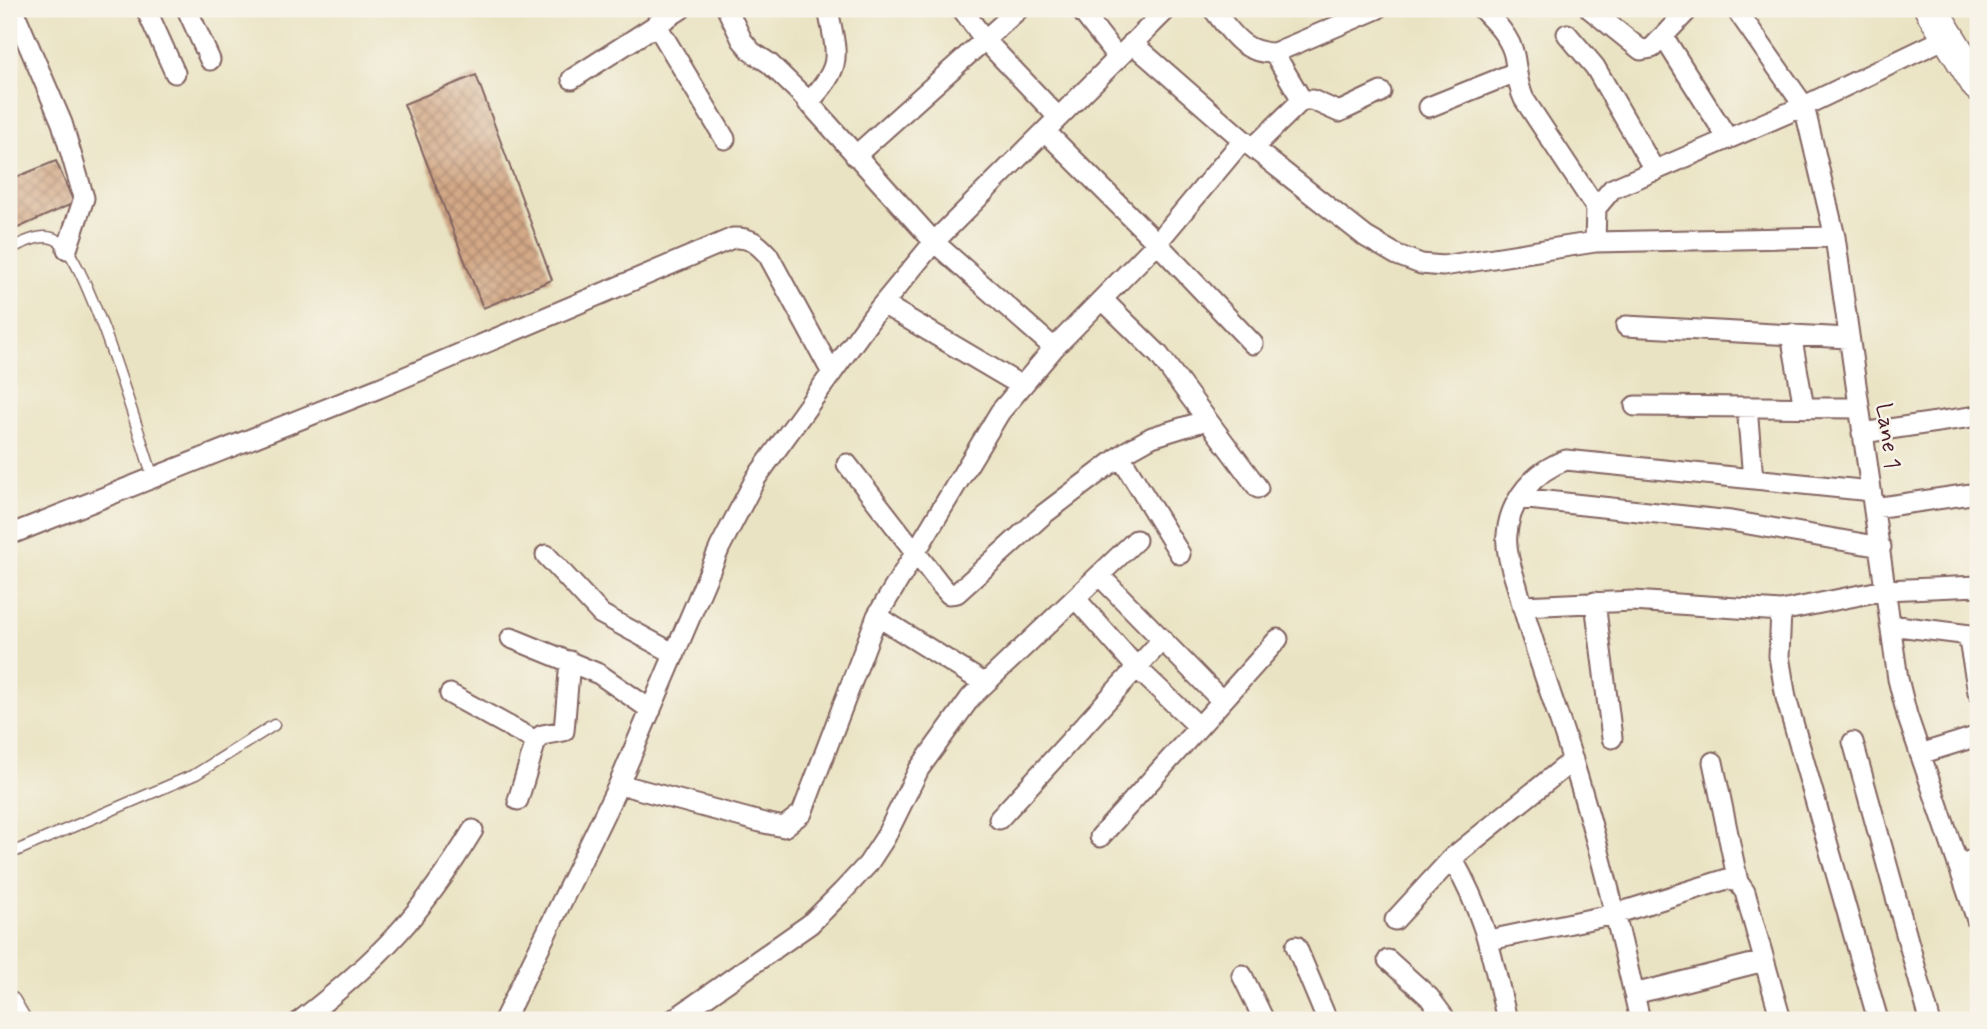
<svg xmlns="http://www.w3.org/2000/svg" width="1987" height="1029" viewBox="0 0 1987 1029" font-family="Mynerve,sans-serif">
<defs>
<pattern id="building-cross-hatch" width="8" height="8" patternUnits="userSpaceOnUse" patternTransform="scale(1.75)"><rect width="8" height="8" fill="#d3a987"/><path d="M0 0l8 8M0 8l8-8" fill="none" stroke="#ad896f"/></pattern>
</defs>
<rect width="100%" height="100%" fill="#f7f3e8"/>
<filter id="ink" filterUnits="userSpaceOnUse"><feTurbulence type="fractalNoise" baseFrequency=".0143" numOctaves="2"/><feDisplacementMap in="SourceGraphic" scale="14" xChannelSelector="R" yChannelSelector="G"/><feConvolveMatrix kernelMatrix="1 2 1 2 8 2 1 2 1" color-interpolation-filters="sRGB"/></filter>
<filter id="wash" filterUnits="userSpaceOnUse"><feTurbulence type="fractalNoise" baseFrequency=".00686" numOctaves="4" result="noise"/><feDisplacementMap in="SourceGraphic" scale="28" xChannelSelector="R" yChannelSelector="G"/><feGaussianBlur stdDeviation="1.57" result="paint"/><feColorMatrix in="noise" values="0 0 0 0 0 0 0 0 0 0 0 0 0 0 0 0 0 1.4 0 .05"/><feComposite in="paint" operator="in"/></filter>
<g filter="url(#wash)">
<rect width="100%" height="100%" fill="#eae3c3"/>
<g id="blocks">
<path fill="url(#building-cross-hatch)" d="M476 75 552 280 483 308 404 104Z
M56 161 74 203 9 232V180Z"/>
</g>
</g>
<g filter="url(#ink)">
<use href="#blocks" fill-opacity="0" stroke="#826460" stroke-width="2"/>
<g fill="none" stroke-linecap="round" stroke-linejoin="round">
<defs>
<path id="service" d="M9 249C24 243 44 230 60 242 88 263 139 435 153 477
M9 854 196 774 274 725"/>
<path id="minor" d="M13 9 62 123 84 198 67 249
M146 9 175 73
M187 9 210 60
M727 9 742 40 752 52 769 63 801 94 934 242 1054 348
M962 9 984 39 1058 117
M1080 9 1118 58
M1213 9C1231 32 1242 53 1274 53L1377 9
M1482 9C1495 22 1510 37 1514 55 1517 70 1517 84 1524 99L1596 208
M1590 9 1641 50 1652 48 1689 9
M656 24 725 139
M1567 34 1595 67 1655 171
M1663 36 1728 139
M1948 37 1804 106 1835 237 1898 679 1907 715 1978 923
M1132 43 1243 140 1366 237 1397 255 1421 264 1443 266 1595 242 1835 237
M1274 53 1302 100
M572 79 681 9
M808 103C844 65 837 57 828 9
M1429 107 1516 72
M1045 131 1157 243 1243 140
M1253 148 1302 100H1312L1339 112 1381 92
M855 156 1019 9
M1595 242 1596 208 1612 189 1804 106 1736 9
M1102 299 1159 355 1258 488
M883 304 1022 386
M1626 326 1848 338
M1791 334 1804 408
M1635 406 1858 408
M1747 407 1753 479
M1862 433 1978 416
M1120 456 1180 554
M847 464 940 584 949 594 957 593 1044 514 1127 451 1152 437 1207 420
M1519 498 1731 521 1881 547
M1874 508 1978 493
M9 535 379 388 733 238C750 237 757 243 768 255L832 373
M546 555 601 614 675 654
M1100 576 1221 700
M1076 599 1137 668 1198 726
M1595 602 1612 738
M1522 606 1633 601 1781 611 1885 590 1978 586
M1781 611 1779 656 1786 698 1878 1020
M877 616 984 683
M1890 625 1978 636
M1968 635 1978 692
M511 638 599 674 651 710
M450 694 536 741
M1853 742 1930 1020
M1920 754 1978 736
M1713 762 1738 882
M619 784 764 823 784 827 802 813 877 616 1000 412 1054 348 1157 243 1253 344
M518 800 536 741 542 735 564 731 570 661
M999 819 1162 640
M1100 837 1278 639
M1452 858C1486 918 1492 956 1507 1020
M1958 865 1978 858
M1395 920 1452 858 1573 760
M1489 940 1615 914 1727 879 1738 882 1745 892 1781 1020
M1296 946 1327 1020
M1388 960 1429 997 1446 1020
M1242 975 1264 1020
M1634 994 1764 961
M301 1020C379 960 422 914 473 830
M504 1020 619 784 720 547 756 478 873 316 934 242 1167 9
M673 1020 810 924 842 892 868 864 885 838 919 769 971 697 1136 540
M1640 1020C1620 933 1599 844 1572 758 1554 701 1532 644 1517 586 1512 570 1505 551 1507 534 1510 499 1535 471 1566 460L1871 491"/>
<path id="tertiary" d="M9 1003 19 1020"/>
<path id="trunk" d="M1931 9 1978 85"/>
</defs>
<use href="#service" stroke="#826460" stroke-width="13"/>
<use href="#minor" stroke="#826460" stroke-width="23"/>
<use href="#tertiary" stroke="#826460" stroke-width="26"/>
<use href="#trunk" stroke="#826460" stroke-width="35"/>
<use href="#service" stroke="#fff" stroke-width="10"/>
<use href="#minor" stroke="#fff" stroke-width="19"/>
<use href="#tertiary" stroke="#fff" stroke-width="23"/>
<use href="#trunk" stroke="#fff" stroke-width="32"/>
</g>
</g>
<g text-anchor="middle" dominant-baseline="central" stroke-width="5" stroke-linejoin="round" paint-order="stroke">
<g font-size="23" fill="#4a1f2b" stroke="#f7f3e8">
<text transform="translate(1887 436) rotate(82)">Lane 1</text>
</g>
</g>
<rect width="1987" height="1029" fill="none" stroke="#f7f3e8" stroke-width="35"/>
</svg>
